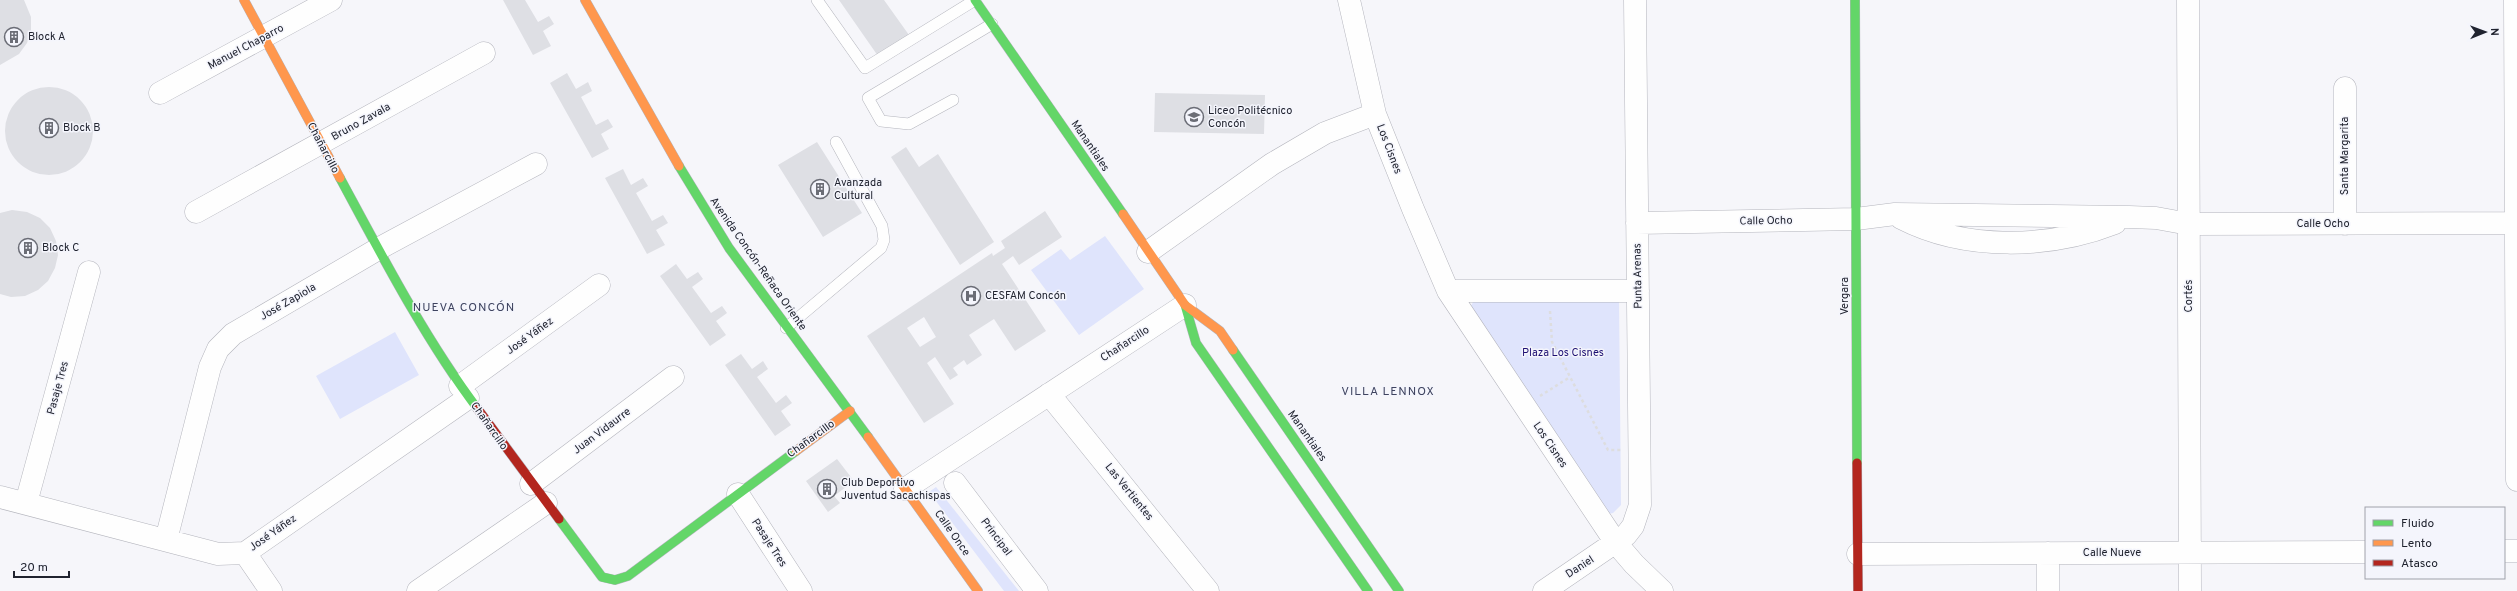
<svg xmlns="http://www.w3.org/2000/svg" width="2517" height="591" viewBox="0 0 2517 591" font-family="Overpass,sans-serif">
<rect width="100%" height="100%" fill="#f6f6fa"/>
<path fill="#dfe4fc" d="M1105 236 1144 289 1079 335 1031 270 1061 249 1070 260Z
M1476 296 1619 298 1621 505 1613 513 1603 515 1468 312Z
M395 332 419 375 340 419 316 376Z
M936 487 1019 591H1004L929 492Z"/>
<path fill="#dedfe4" fill-rule="evenodd" d="M0 0H24L31 17V30L27 43 19 54 0 65Z
M503 0H525L538 22 549 16 554 24 543 31 551 46 533 55Z
M839 0H884L909 35 878 56Z
M567 73 576 89 588 82 592 91 581 97 596 125 608 119 613 127 601 134 609 149 592 158 550 83Z
M5 131a44 44 0 1 1 88 0a44 44 0 1 1-88 0Z
M1155 93 1265 95 1264 134 1154 132Z
M817 142 862 213 823 237 778 165Z
M906 147 919 167 938 154 994 242 960 265 891 157Z
M623 169 631 185 643 178 648 186 636 193 652 221 663 215 668 223 656 230 665 245 647 254 605 178Z
M12 210 27 212 40 218 50 228 56 241 58 255 55 268 48 281 38 290 25 296 11 297 0 294V213Z
M1045 211 1062 237 1019 265 1013 256 1002 264 1046 331 1015 351 994 319 969 335 982 355 967 365 964 360 953 368 958 375 950 380 935 357 927 363 954 404 924 423 867 336 992 253 993 256 1005 248 1001 241ZM924 317 936 337 920 347 907 328Z
M676 264 687 279 698 272 703 279 692 287 711 313 722 306 727 313 716 321 726 335 710 346 660 276Z
M741 354 752 369 763 361 768 369 757 377 776 403 786 395 792 403 781 411 791 425 775 436 725 365Z
M837 459 854 481 834 496 840 503 828 512 806 481Z"/>
<g fill="none" stroke-linecap="round" stroke-linejoin="round">
<defs>
<path id="lane" d="M817 0 865 68 975 0
M953 100 909 124 881 121 868 98 992 24
M786 328 881 248 884 240 882 226 836 142"/>
<path id="street" d="M1349 0 1375 114 1413 209 1448 291 1616 543 1634 564 1662 591
M2188 0 2190 591
M2515 0 2517 480
M2345 88V224
M160 93 331 0
M196 212 484 53
M1901 218C1965 251 2049 249 2115 223
M1637 223 1856 219 1895 214 2129 217 2156 218 2189 224 2517 223
M1148 252 1272 164 1325 133 1375 114
M1448 291H1638
M460 386 599 285
M1049 394 1208 591
M955 483 1037 591
M531 484 673 377
M905 489 1185 305
M738 494 801 591
M0 497 218 554 245 553 468 398
M26 503 89 272
M166 540 210 367 218 349 233 334 378 249 536 164
M2504 551H2517
M245 553 271 591
M2048 553V591
M1858 554 2366 552
M418 591 546 503
M1544 591 1626 535 1633 526 1640 505 1635 0"/>
<path id="fast" d="M975 0 1123 214
M1855 0 1857 463
M679 166 729 248 868 437
M340 178C381 254 425 339 477 408
M1185 305 1196 343 1368 591
M1233 350 1399 591
M559 519 602 577 615 580 628 576 796 451"/>
<path id="slow" d="M244 0 340 178
M585 0 679 166
M1123 214 1185 305 1220 331 1233 350
M868 437 978 591
M796 451 850 411"/>
<path id="jam" d="M477 408 559 519
M1857 463 1858 591"/>
</defs>
<use href="#lane" stroke="#b4b5bd" stroke-width="12"/>
<use href="#street" stroke="#b4b5bd" stroke-width="23"/>
<use href="#fast" stroke="#b4b5bd" stroke-width="10"/>
<use href="#slow" stroke="#b4b5bd" stroke-width="10"/>
<use href="#jam" stroke="#b4b5bd" stroke-width="10"/>
<path stroke="#dddddf" stroke-width="2.5" stroke-dasharray="3 3" stroke-linecap="butt" d="M1550 311 1552 342 1608 450H1621
M1540 396 1570 377"/>
<use href="#lane" stroke="#fefefe" stroke-width="11"/>
<use href="#street" stroke="#fefefe" stroke-width="22"/>
<use href="#fast" stroke="#63d668" stroke-width="9"/>
<use href="#slow" stroke="#ff974d" stroke-width="9"/>
<use href="#jam" stroke="#b3261e" stroke-width="9"/>
</g>
<defs>
<symbol id="building-ring" viewBox="-11 -11 22 22"><circle r="9.5" fill="#f4f5fc" stroke="#6b6d76" stroke-width="1.5"/><path d="M-4-6H4V6H1V3H-1V6H-4ZM-2.5-4.3h1.7v1.8h-1.7ZM.8-4.3h1.7v1.8H.8ZM-2.5-1h1.7V.8h-1.7ZM.8-1h1.7V.8H.8Z" fill="#6b6d76"/></symbol>
<symbol id="school-ring" viewBox="-11 -11 22 22"><circle r="9.5" fill="#f4f5fc" stroke="#6b6d76" stroke-width="1.5"/><path d="M0-5L7-2L0 1L-7-2ZM-4 1L0 2.5L4 1V4Q0 6-4 4Z" fill="#6b6d76"/></symbol>
<symbol id="hospital-ring" viewBox="-11 -11 22 22"><circle r="9.5" fill="#f4f5fc" stroke="#6b6d76" stroke-width="1.5"/><path d="M-5-5h3v3.5h4V-5h3V5h-3V1.5h-4V5h-3Z" fill="#6b6d76"/></symbol>
</defs>
<g fill-rule="evenodd">
<use href="#building-ring" x="3" y="26" width="22" height="22"/>
<use href="#school-ring" x="1183" y="106" width="22" height="22"/>
<use href="#building-ring" x="38" y="117" width="22" height="22"/>
<use href="#building-ring" x="809" y="178" width="22" height="22"/>
<use href="#building-ring" x="17" y="237" width="22" height="22"/>
<use href="#hospital-ring" x="960" y="285" width="22" height="22"/>
<use href="#building-ring" x="816" y="478" width="22" height="22"/>
</g>
<g text-anchor="middle" dominant-baseline="central" stroke-width="3" stroke-linejoin="round" paint-order="stroke">
<g font-size="11" fill="#20232f" stroke="#f4f5fc" text-anchor="start">
<text x="28" y="37">Block A</text>
<text x="1208" y="111">Liceo Politécnico<tspan x="1208" dy="13">Concón</tspan></text>
<text x="63" y="128">Block B</text>
<text x="834" y="183">Avanzada<tspan x="834" dy="13">Cultural</tspan></text>
<text x="42" y="248">Block C</text>
<text x="985" y="296">CESFAM Concón</text>
<text x="841" y="483">Club Deportivo<tspan x="841" dy="13">Juventud Sacachispas</tspan></text>
</g>
<g font-size="11" fill="#20232f" stroke="#f4f5fc">
<text transform="translate(246 47) rotate(-28)">Manuel Chaparro</text>
<text transform="translate(361 122) rotate(-29)">Bruno Zavala</text>
<text transform="translate(1090 146) rotate(56)">Manantiales</text>
<text transform="translate(323 148) rotate(62)">Chañarcillo</text>
<text transform="translate(1389 149) rotate(69)">Los Cisnes</text>
<text transform="translate(2345 156) rotate(-90)">Santa Margarita</text>
<text transform="translate(1766 221) rotate(-1)">Calle Ocho</text>
<text x="2323" y="224">Calle Ocho</text>
<text transform="translate(758 264) rotate(55)">Avenida Concón-Reñaca Oriente</text>
<text transform="translate(1638 276) rotate(-91)">Punta Arenas</text>
<text transform="translate(1845 296) rotate(-90)">Vergara</text>
<text transform="translate(2189 296) rotate(-90)">Cortés</text>
<text transform="translate(288 302) rotate(-30)">José Zapiola</text>
<text transform="translate(530 336) rotate(-36)">José Yáñez</text>
<text transform="translate(1125 344) rotate(-33)">Chañarcillo</text>
<text transform="translate(58 388) rotate(-75)">Pasaje Tres</text>
<text transform="translate(489 426) rotate(55)">Chañarcillo</text>
<text transform="translate(602 431) rotate(-37)">Juan Vidaurre</text>
<text transform="translate(1307 436) rotate(55)">Manantiales</text>
<text transform="translate(811 439) rotate(-36)">Chañarcillo</text>
<text transform="translate(1550 445) rotate(56)">Los Cisnes</text>
<text transform="translate(1129 492) rotate(51)">Las Vertientes</text>
<text transform="translate(273 533) rotate(-35)">José Yáñez</text>
<text transform="translate(952 533) rotate(55)">Calle Once</text>
<text transform="translate(996 537) rotate(53)">Principal</text>
<text transform="translate(769 543) rotate(57)">Pasaje Tres</text>
<text x="2112" y="553">Calle Nueve</text>
<text transform="translate(1580 567) rotate(-33)">Daniel</text>
</g>
<g font-size="11" fill="#1d0f72" stroke="#f4f5fc">
<text x="1563" y="353">Plaza Los Cisnes</text>
</g>
<g font-size="12" letter-spacing="1" fill="#3e435f" stroke="#f4f5fc">
<text x="464" y="308">NUEVA CONCÓN</text>
<text x="1388" y="392">VILLA LENNOX</text>
</g>
</g>
<rect x="2365" y="507" width="140" height="72" fill="#f4f5fc" stroke="#9fa1aa"/>
<rect x="2373" y="520" width="20" height="6" fill="#63d668" stroke="#9fa1aa"/>
<text x="2401" y="527" font-size="12" fill="#20232f">Fluido</text>
<rect x="2373" y="540" width="20" height="6" fill="#ff974d" stroke="#9fa1aa"/>
<text x="2401" y="547" font-size="12" fill="#20232f">Lento</text>
<rect x="2373" y="560" width="20" height="6" fill="#b3261e" stroke="#9fa1aa"/>
<text x="2401" y="567" font-size="12" fill="#20232f">Atasco</text>
<g transform="translate(2485 32) rotate(89)" stroke="#f4f5fc" stroke-width="3" paint-order="stroke">
<path d="M0-3L7 15L0 10L-7 15Z" fill="#20232f"/>
<text y="-6" font-size="11" font-weight="bold" text-anchor="middle" fill="#20232f">N</text>
</g>
<path d="M14 571v6h55v-6" fill="none" stroke="#20232f" stroke-width="2"/>
<text x="20" y="571" font-size="12" fill="#20232f" stroke="#f4f5fc" stroke-width="3" paint-order="stroke">20 m</text>
</svg>
